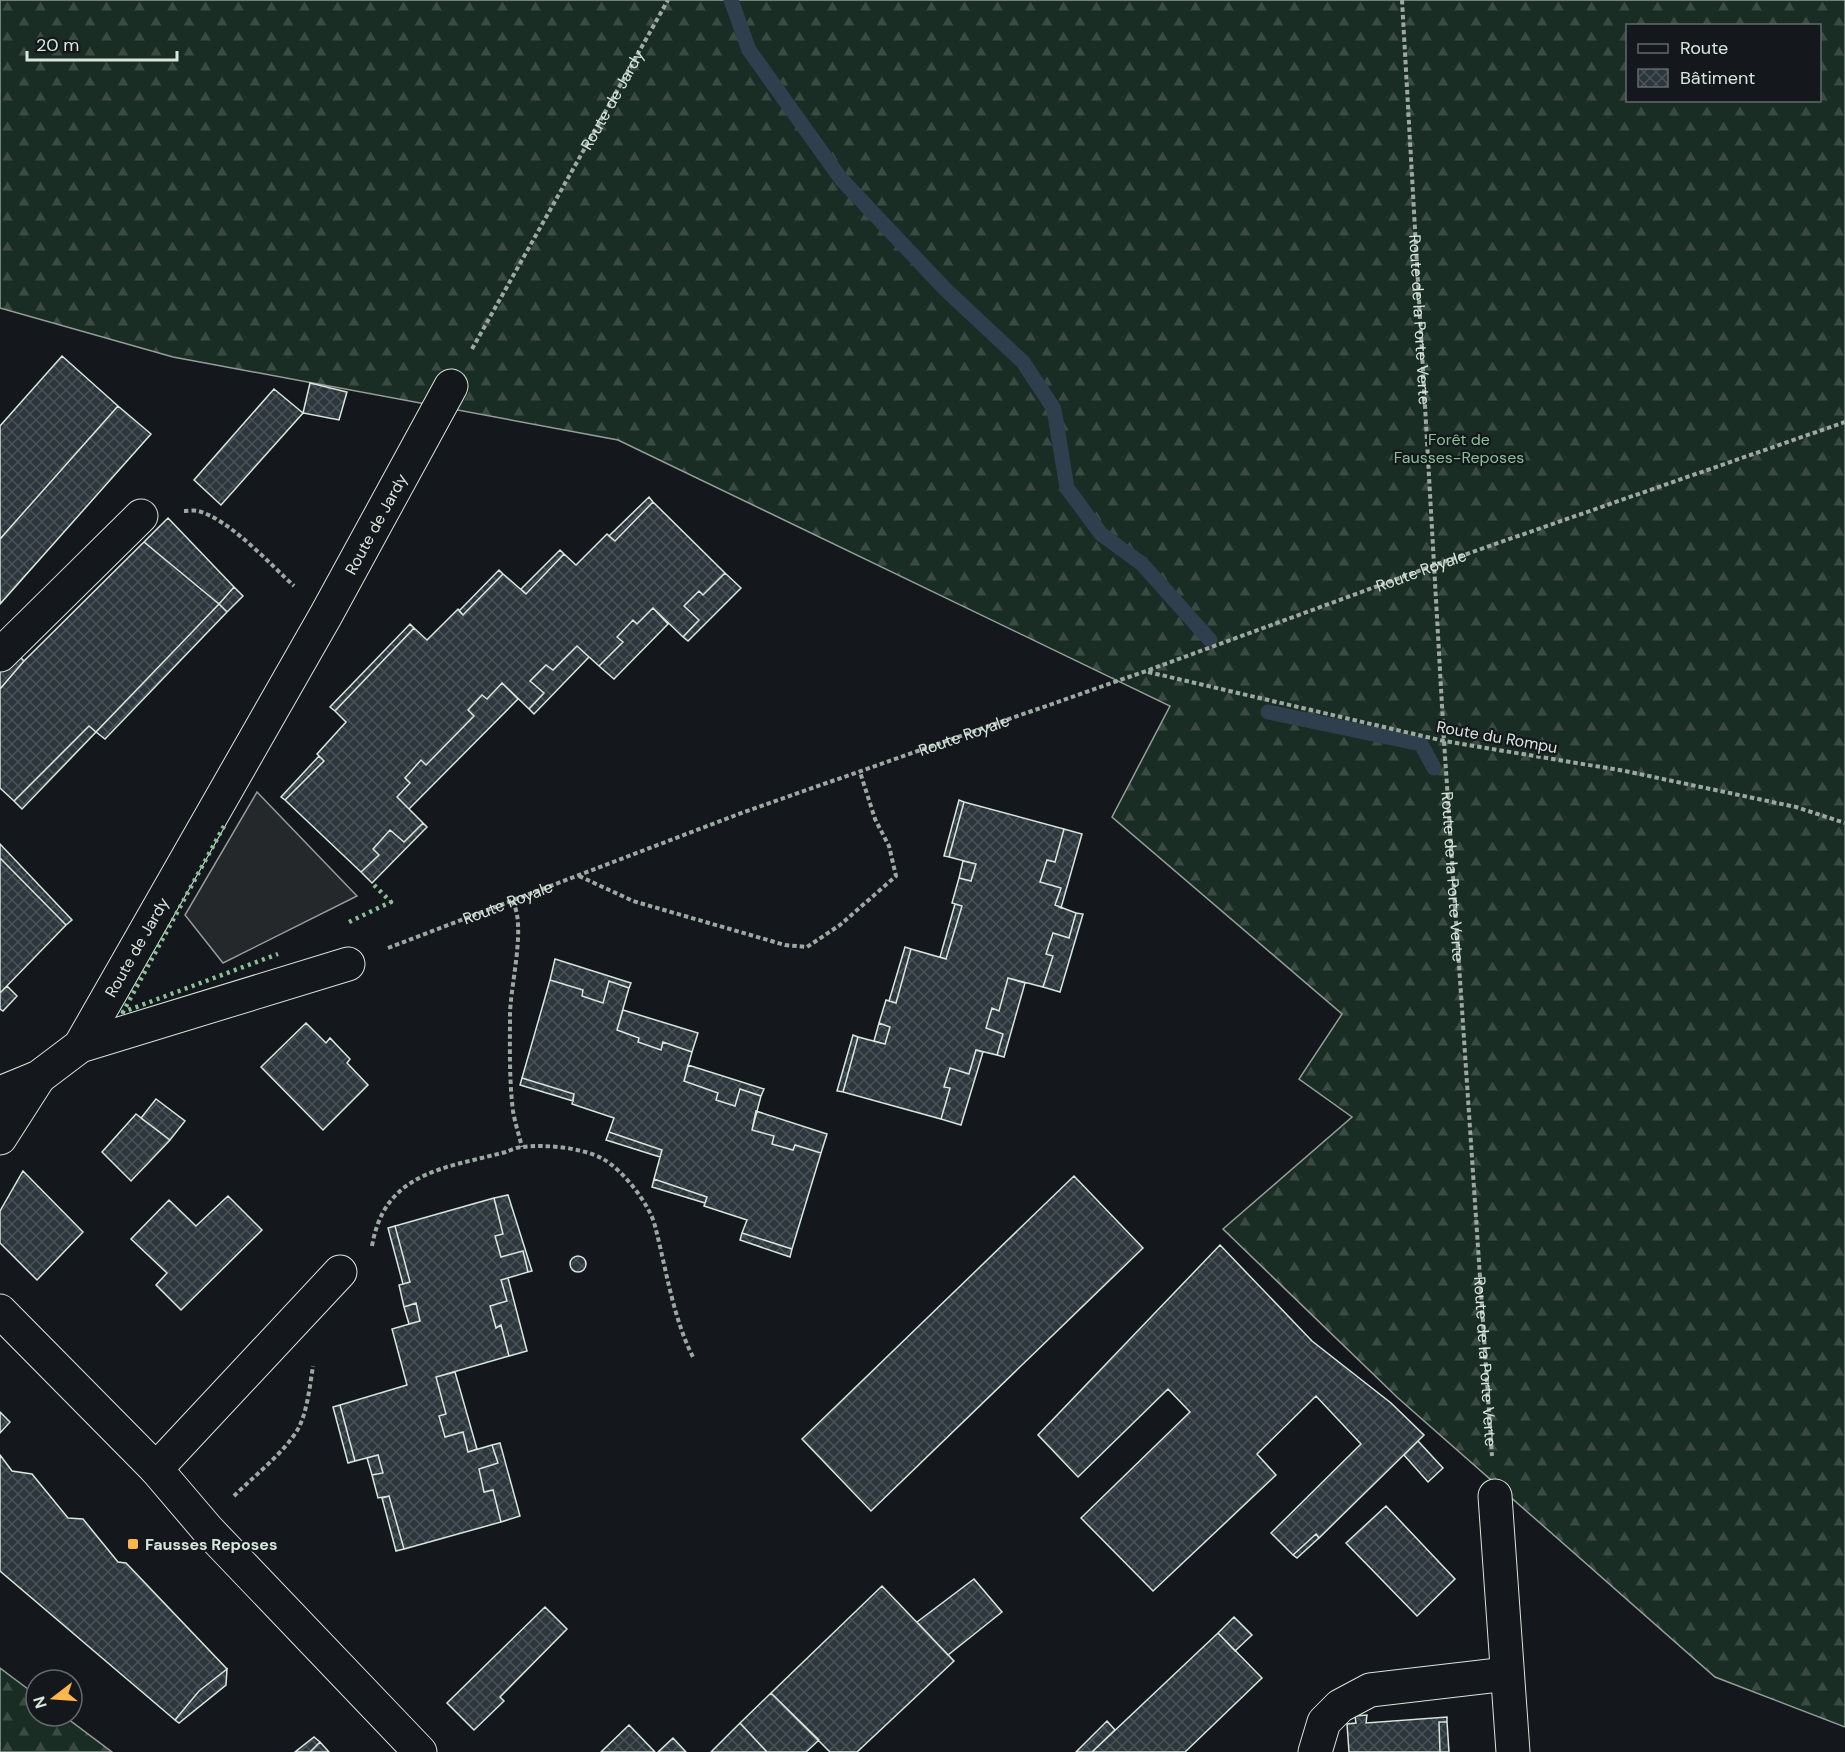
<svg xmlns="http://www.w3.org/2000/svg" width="1845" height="1752" viewBox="0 0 1845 1752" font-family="'DM Sans',sans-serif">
<defs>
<pattern id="forest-firs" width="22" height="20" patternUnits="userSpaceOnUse" patternTransform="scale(1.5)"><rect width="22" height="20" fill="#1a2d24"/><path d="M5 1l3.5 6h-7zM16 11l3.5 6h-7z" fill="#3b4b43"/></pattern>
<pattern id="building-cross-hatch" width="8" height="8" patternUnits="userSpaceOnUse" patternTransform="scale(1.5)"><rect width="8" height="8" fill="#2c363c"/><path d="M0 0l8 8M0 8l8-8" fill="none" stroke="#4a5358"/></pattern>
</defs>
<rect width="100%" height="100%" fill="#14181c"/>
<path fill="url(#forest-firs)" stroke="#939e99" stroke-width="1.5" fill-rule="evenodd" d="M0 0H1845V1727L1715 1677 1398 1398 1223 1229 1352 1117 1299 1079 1342 1014 1112 817 1170 706 618 440 173 357 0 308ZM1628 26H1820V100H1628Z
M0 1668 36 1695V1716H64L112 1752H0Z"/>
<path fill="#24282b" stroke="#939e99" stroke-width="1.5" d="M257 792 357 896 223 963 185 915Z"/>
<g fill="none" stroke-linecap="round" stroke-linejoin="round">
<path stroke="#2f3f4d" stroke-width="15" d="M731 0 749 50 841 179 946 290 1023 362 1054 409 1067 488 1101 534 1142 564 1210 640
M1268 712 1421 744 1434 768"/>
</g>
<path fill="url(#building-cross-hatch)" stroke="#d8e6dc" stroke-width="1.5" d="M62 356 118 406 0 539V426Z
M310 383 347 392 339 420 303 413Z
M274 389 303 413 221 505 194 480Z
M118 406 151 434 0 604V539Z
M649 497 653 502 615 541 609 536Z
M653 502 725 573 703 595 699 591 684 606 699 620 683 637 653 608 637 624 633 620 617 637 623 642 599 666 577 646 553 670 546 665 530 681 544 693 529 709 502 683 487 699 482 695 468 710 474 716 426 765 421 760 405 778 410 783 397 797 423 823 404 842 390 830 373 849 379 855 361 872 285 800 324 761 317 754 346 722 335 711 414 628 427 640 458 609 463 615 503 574 526 594 564 554 576 565 607 534 615 541Z
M168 518 234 587 219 604 144 542Z
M144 542 219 604 96 732 89 726 14 801 0 788V689L24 661Z
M560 550 564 554 526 594 521 589Z
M499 570 503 574 463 615 459 611Z
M725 573 741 588 688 641 683 637 699 620 684 606 699 591 703 595Z
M234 587 243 596 227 612 219 604Z
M219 604 227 612 105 739 96 732Z
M653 608 668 624 614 679 599 666 623 642 617 637 633 620 637 624Z
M410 624 414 628 335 711 330 707Z
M577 646 589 657 534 714 529 709 544 693 530 681 546 665 553 670Z
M17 654 24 661 0 689V671Z
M502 683 518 699 409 809 397 797 410 783 405 778 421 760 426 765 474 716 468 710 482 695 487 699Z
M89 726 96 732 22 809 14 801Z
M319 756 324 761 285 800 281 797Z
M959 800 964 802 949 857 944 856Z
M964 802 1064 829 1055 862 1047 860 1040 882 1061 888 1055 905 1076 913 1069 938 1053 933 1046 954 1053 956 1043 987 1008 978 999 1011 992 1008 986 1028 1003 1034 997 1055 976 1050 969 1074 950 1068 944 1087 950 1088 941 1119 843 1092 858 1037 885 1044 890 1027 879 1023 886 1000 896 1003 911 949 946 959 962 906 952 903 959 878 971 881 976 864 949 857Z
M423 823 427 827 372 883 361 872 379 855 373 849 390 830 404 842Z
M1064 829 1082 834 1061 908 1055 905 1061 888 1040 882 1047 860 1055 862Z
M0 844 72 920 66 925 0 858Z
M0 858 66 925 0 993Z
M963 861 976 864 971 881 959 878Z
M955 904 962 906 946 959 940 957Z
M1076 913 1083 914 1060 992 1043 987 1053 956 1046 954 1053 933 1069 938Z
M905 947 911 949 896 1003 889 1001Z
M555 959 631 983 629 988 609 981 603 1003 582 996 583 990 550 980Z
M1008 978 1025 983 1004 1057 997 1055 1003 1034 986 1028 992 1008 999 1011Z
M550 980 583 990 582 996 603 1003 609 981 629 988 617 1030 639 1038 638 1042 661 1050 663 1042 692 1052 684 1081 718 1093 716 1100 735 1106 740 1089 761 1096 752 1130 774 1136 772 1144 793 1150 795 1145 821 1153 792 1249 742 1233 747 1220 704 1206 707 1197 654 1179 662 1150 609 1132 614 1118 572 1104 574 1094 522 1078Z
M7 986 17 996 3 1011 0 1009V993Z
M623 1010 698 1033 692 1052 663 1042 661 1050 638 1042 639 1038 617 1030Z
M306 1023 326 1043 330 1038 350 1059 347 1063 368 1085 323 1130 261 1067Z
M879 1023 890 1027 885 1044 874 1041Z
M853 1035 858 1037 843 1092 837 1091Z
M976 1050 983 1052 961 1125 941 1119 950 1088 944 1087 950 1068 969 1074Z
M688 1065 764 1089 761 1096 740 1089 735 1106 716 1100 718 1093 684 1081Z
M522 1078 574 1094 573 1101 520 1085Z
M156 1099 185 1121 170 1140 141 1118Z
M756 1111 827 1134 821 1153 795 1145 793 1150 772 1144 774 1136 752 1130Z
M136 1114 170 1140 131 1181 102 1152Z
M609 1132 662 1150 660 1157 606 1140Z
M23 1171 83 1232 37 1280 0 1243V1211Z
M1074 1176 1143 1248 871 1511 802 1439Z
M654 1179 707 1197 705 1203 652 1187Z
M508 1195 532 1271 528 1272 523 1251 501 1257 495 1236 503 1234 494 1198Z
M228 1196 262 1230 181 1310 156 1285 167 1273 131 1239 169 1200 196 1226Z
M494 1198 503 1234 495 1236 501 1257 523 1251 528 1272 501 1280 507 1301 490 1306 496 1328 501 1325 509 1356 436 1377 446 1414 439 1416 445 1437 463 1432 468 1452 492 1445 498 1463 479 1469 484 1492 493 1490 501 1522 404 1549 389 1496 378 1498 372 1475 383 1473 378 1455 355 1461 340 1405 407 1385 392 1329 420 1321 416 1303 404 1307 399 1285 410 1282 395 1226Z
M395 1226 410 1282 403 1284 388 1228Z
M742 1233 792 1249 790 1257 740 1240Z
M1220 1245 1312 1341 1391 1403 1424 1435 1319 1538 1316 1534 1293 1555 1271 1533 1361 1444 1316 1396 1257 1454 1276 1475 1153 1591 1081 1518 1190 1412 1168 1389 1078 1477 1038 1435Z
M570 1264a8 8 0 1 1 16 0a8 8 0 1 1-16 0Z
M508 1278 527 1351 509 1356 501 1325 496 1328 490 1306 507 1301 501 1280Z
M416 1303 420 1321 409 1324 404 1307Z
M455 1372 477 1449 468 1452 463 1432 445 1437 439 1416 446 1414 436 1377Z
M340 1405 355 1461 348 1463 333 1407Z
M0 1412 10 1422 0 1433Z
M1418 1441 1443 1468 1428 1482 1404 1455Z
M500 1443 520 1516 501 1522 493 1490 484 1492 479 1469 498 1463 492 1445Z
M0 1455 12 1471 32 1474 68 1518 83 1519 118 1562 126 1563 227 1669 199 1691 175 1720 0 1571Z
M378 1455 383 1473 372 1475 367 1458Z
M389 1496 404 1549 396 1551 382 1498Z
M1386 1506 1455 1579 1417 1616 1346 1543Z
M1316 1534 1319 1538 1297 1558 1293 1555Z
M974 1579 1002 1612 948 1655 917 1622Z
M882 1586 954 1661 857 1752H830L771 1693Z
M545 1607 567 1629 500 1697 504 1701 474 1730 447 1703Z
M1234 1617 1252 1635 1235 1651 1218 1633Z
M1218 1633 1262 1678 1185 1752H1092Z
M227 1669 226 1685 179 1723 175 1720 199 1691Z
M771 1693 819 1740 806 1752H767L740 1723Z
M1367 1715 1366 1723 1447 1717V1722H1439L1440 1752H1349L1347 1724 1356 1723 1355 1716Z
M1107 1721 1115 1730 1092 1752H1076Z
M1439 1722H1447L1449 1752H1440Z
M740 1723 767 1752H711Z
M629 1725 655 1752H601Z
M314 1737 320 1742 310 1752H295Z
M673 1738 686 1752H658Z
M320 1742 329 1752H310Z"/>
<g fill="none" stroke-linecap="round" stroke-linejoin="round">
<defs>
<g id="minor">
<path d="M0 655 141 516"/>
<path id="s4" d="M80 1046 326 615 451 386"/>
<path d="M0 1093 39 1077 80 1046 348 964"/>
<path d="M0 1138 39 1077"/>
<path d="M156 1469 340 1272"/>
<path d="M1495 1496 1513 1752"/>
<path d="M1315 1752 1324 1722 1340 1706 1370 1690 1507 1674"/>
</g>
<path id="major" d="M0 1311 156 1469 208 1530 420 1752"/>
</defs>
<use href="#minor" stroke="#d8e6dc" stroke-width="35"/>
<use href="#major" stroke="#d8e6dc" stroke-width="35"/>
<g stroke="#9da8a2" stroke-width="4" stroke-dasharray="4.5 3" stroke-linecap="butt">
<path id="s1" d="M1402 0 1444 741 1492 1456"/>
<path id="s2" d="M472 349 668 0"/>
<path d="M184 511C188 511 194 510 198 511 229 519 270 564 294 586"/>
<path d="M1148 672 1444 741 1625 771 1796 807 1845 823"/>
<path d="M579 876 633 901 785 945 807 947 840 925 896 876 889 846 875 819 860 772"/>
<path d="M512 901C527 923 510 987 510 1015 510 1046 509 1079 513 1111 515 1123 519 1135 522 1147"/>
<path id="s3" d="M388 948 744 812 1146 671 1435 565 1845 422"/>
<path d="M372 1246C381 1195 410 1177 457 1164 473 1160 490 1156 506 1152 511 1150 517 1147 523 1147 545 1144 584 1148 603 1159 623 1170 650 1205 655 1226 666 1268 673 1318 693 1357"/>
<path d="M234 1496C253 1477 285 1452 298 1429 307 1413 310 1385 313 1366"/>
</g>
<use href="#minor" stroke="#14181c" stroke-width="33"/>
<use href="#major" stroke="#14181c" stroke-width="33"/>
<path stroke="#8ac095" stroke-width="4.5" stroke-dasharray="3 4.5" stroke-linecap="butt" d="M224 826 123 1012 278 954
M349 922 391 902 372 883"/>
</g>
<rect fill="#ffb74d" stroke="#14181c" stroke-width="2" x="127" y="1538" width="12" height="12" rx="3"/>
<g text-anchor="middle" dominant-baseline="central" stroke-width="4.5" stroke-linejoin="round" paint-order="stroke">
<g font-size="16" fill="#d8e6dc" stroke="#14181c">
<text stroke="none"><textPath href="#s2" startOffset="286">Route de Jardy</textPath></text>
<text stroke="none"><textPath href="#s1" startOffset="320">Route de la Porte Verte</textPath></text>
<text stroke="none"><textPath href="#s4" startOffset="600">Route de Jardy</textPath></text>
<text stroke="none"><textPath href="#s3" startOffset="1100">Route Royale</textPath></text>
<text stroke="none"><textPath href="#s3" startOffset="614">Route Royale</textPath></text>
<text transform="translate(1497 737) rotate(10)">Route du Rompu</text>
<text stroke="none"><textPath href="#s1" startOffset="878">Route de la Porte Verte</textPath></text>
<text stroke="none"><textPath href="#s3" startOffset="128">Route Royale</textPath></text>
<text stroke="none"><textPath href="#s4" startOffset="114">Route de Jardy</textPath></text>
<text stroke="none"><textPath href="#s1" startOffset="1364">Route de la Porte Verte</textPath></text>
</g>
<g font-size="16" fill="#8ac095" stroke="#14181c">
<text x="1459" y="439">Forêt de<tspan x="1459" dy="18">Fausses-Reposes</tspan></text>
</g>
<g font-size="16" font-weight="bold" fill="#d8e6dc" stroke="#14181c" text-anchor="start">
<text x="145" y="1544">Fausses Reposes</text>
</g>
</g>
<rect x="1626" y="24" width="195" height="78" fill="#14181c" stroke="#626a69" stroke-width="1.5"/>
<rect x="1638" y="44" width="30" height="9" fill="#14181c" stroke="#626a69" stroke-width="1.5"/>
<text x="1680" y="54" font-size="18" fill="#d8e6dc">Route</text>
<rect x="1638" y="69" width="30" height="18" fill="url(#building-cross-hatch)" stroke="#626a69" stroke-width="1.5"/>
<text x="1680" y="84" font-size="18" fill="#d8e6dc">Bâtiment</text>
<g transform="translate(54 1698) rotate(253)"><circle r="28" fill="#14181c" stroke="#626a69" stroke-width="1.5"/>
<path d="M0-4.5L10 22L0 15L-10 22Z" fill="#ffb74d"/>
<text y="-9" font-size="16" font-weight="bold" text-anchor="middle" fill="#d8e6dc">N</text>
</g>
<path d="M27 51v9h150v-9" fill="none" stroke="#d8e6dc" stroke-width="3"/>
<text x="36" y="51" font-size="18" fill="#d8e6dc" stroke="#14181c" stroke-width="4.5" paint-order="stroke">20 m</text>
</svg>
